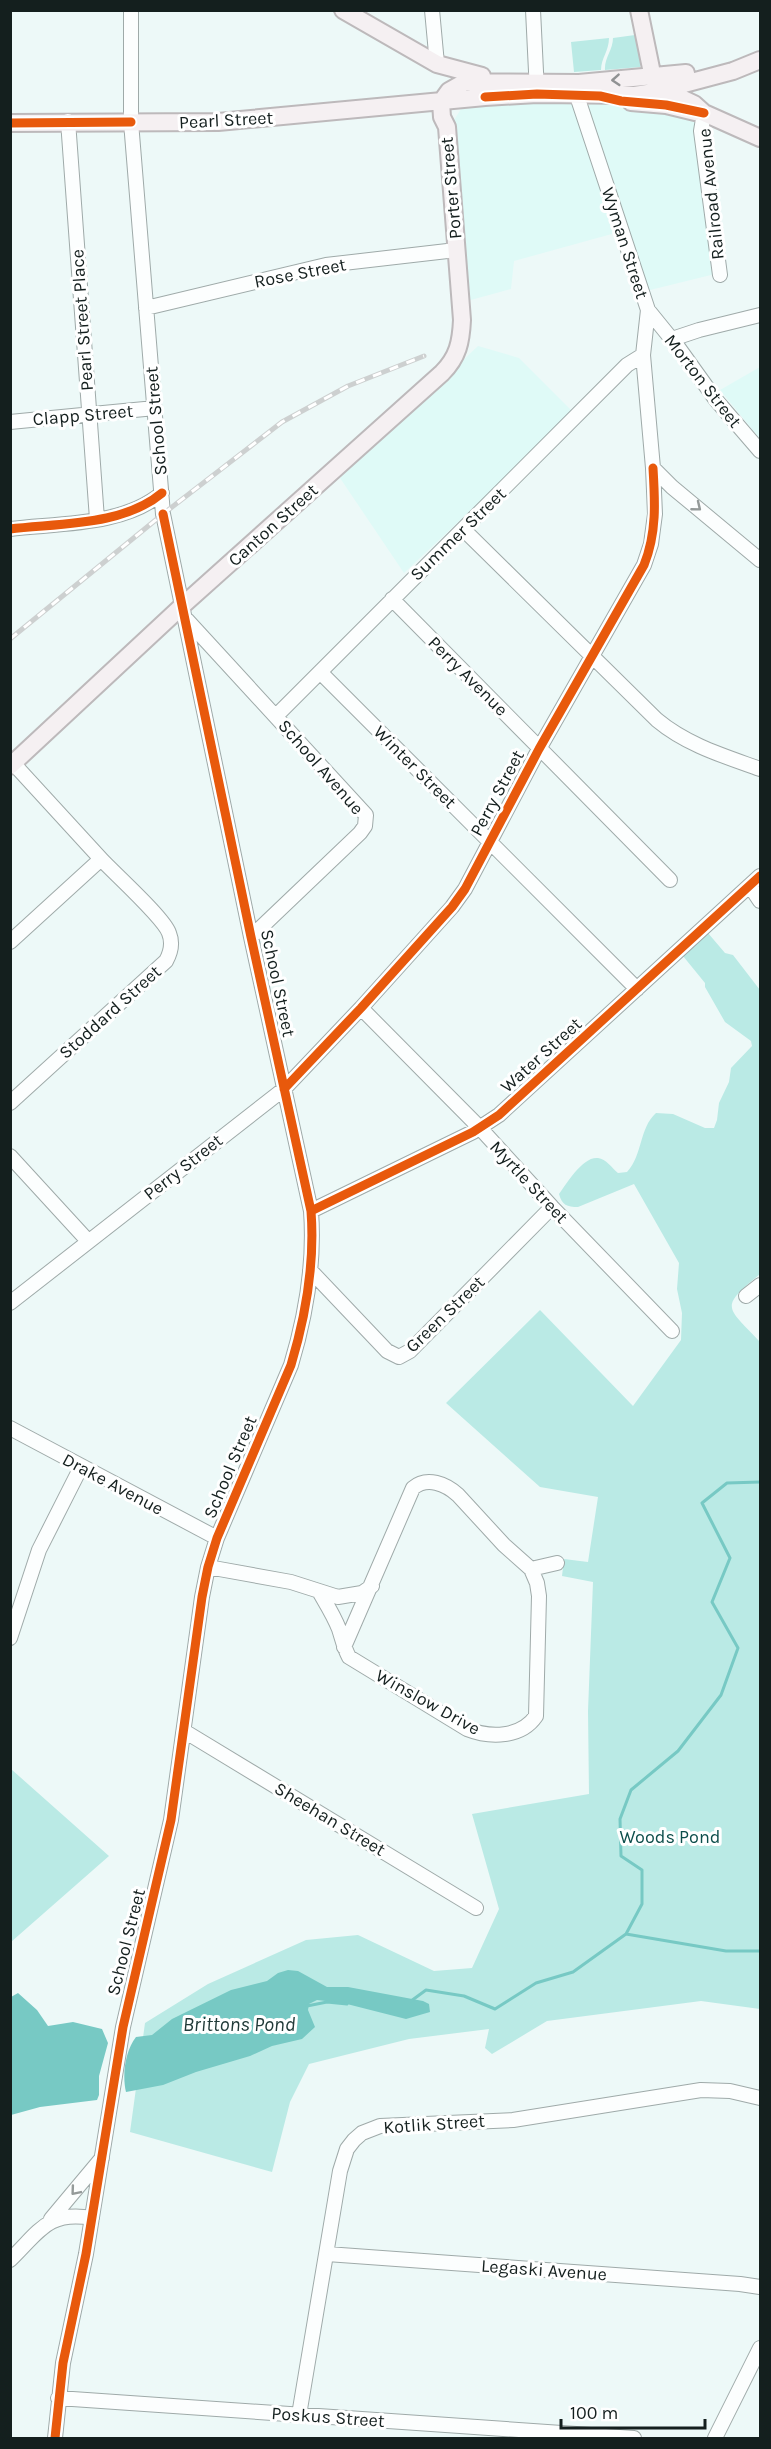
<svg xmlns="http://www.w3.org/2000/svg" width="771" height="2449" viewBox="0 0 771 2449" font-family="Karla,sans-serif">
<rect width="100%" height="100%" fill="#edf9f8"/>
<path fill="#dffaf7" d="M574 102 619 232 514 261 511 289 467 301 452 123 463 106Z
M592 102 680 113 698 119 715 274 646 291 586 108Z
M478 346 519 358 574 413 404 573 340 478Z
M760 367V439L720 390Z"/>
<path fill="#baeae5" d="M635 35 641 61 640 67 605 70C604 58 613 50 613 38Z
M609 38C609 51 601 58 601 70L574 72 571 42Z
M708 933 725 953 733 955 760 990V1274C719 1308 726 1306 760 1342V2009L701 2001 547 2021 492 2054 485 2048 489 2029 409 2039 309 2064 290 2102 272 2172 130 2132 145 2023 208 1984 306 1940 358 1935 434 1971 472 1968 499 1909 472 1814 589 1794 588 1711 593 1582 562 1576 564 1559 588 1562 598 1497 540 1487 446 1403 540 1310 633 1406 681 1340 682 1313 677 1289 679 1263 634 1184 578 1207C567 1207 562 1205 559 1194 567 1183 583 1156 598 1158 606 1159 612 1168 618 1173L627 1172C643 1155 639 1128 656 1113L673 1114 705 1128H714L717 1120 719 1103 729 1082 731 1068 752 1046 751 1041 725 1022 705 987V983L683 956Z
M11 1769 109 1856 11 1942Z"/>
<path fill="#77c9c4" d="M288 1970 298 1971 327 1987H348L423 2001 429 2004 430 2012 406 2019 343 2003 317 2000 309 2004 308 2010 315 2027 302 2039 272 2046 250 2056 196 2072 163 2085 126 2092C122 2075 125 2051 136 2037L152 2035 172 2019 231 1990 267 1981 278 1973Z
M18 1993 37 2010 48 2026 73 2022 102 2029 108 2043 99 2076V2095L97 2100 40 2107 11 2115V1997Z"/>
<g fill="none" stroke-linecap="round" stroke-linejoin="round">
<path stroke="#77c9c4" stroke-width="3" d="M626 1934 642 1904V1870L621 1856 620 1819 631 1790 678 1751 721 1695 738 1648 712 1602 730 1558 702 1503 727 1483 760 1482
M411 2001 426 1990 464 1996 495 2009 536 1983 573 1972 626 1934 726 1951H760
M307 2006 327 2002 347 2004"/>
<defs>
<path id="minor" d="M432 10 437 64
M533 10 537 92
M704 113 701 131 720 275
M68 121 97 519
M146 308 326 265 456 250
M648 310 678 347 716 400 760 451
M672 339 699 330 760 315
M10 422 155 408
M653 468 672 487 760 560
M10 529C59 523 123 526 162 493
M463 529 657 720C687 745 724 756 760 769
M392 599 670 880
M187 620 366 815 365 826 360 833 251 937
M320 672 637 989
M276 716 627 365 643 355
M750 886 760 901
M10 942 101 859 13 763
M361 1008 480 1128 552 1207 672 1331
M10 1103 166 961C171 952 173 943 169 933 164 918 115 874 101 859
M10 1156 88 1241
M311 1211 473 1132 499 1115 760 876
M310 1270 387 1351 399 1357 410 1351 552 1207
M746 1296 760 1285
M10 1303 284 1089 361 1008 452 907 465 889 539 749 644 565 651 544 655 514 653 468 643 355 648 310 577 96
M10 1428 217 1538
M208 1567 291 1582 338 1597 362 1593 372 1586
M531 1569 557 1563
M320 1593C327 1605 334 1616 339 1629 342 1638 344 1648 349 1657L467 1729C490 1738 521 1738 536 1716L539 1596 537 1583 531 1569 504 1545 458 1495C446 1484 427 1476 413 1488L344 1647
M10 1638 39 1550 81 1467
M183 1733 189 1734 476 1908
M51 2219 102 2158
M327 2254 740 2284 760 2287
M10 2260C39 2232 48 2210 92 2218
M58 2398 634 2438
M299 2415 340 2171 347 2149 354 2140 362 2133 380 2126 513 2120 701 2090 730 2091 760 2098
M55 2438 63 2363 86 2254 123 2027 171 1820 202 1597 208 1567 217 1538 291 1365C306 1315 315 1264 311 1211L251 937 163 514 131 122V10
M715 2438 760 2348"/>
<path id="major" d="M343 10 437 64 482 76
M639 10 653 78 662 89 694 104 704 113 760 138
M441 102 449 91 465 82 579 83 686 73
M631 102 666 105 695 112
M10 123 218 122 485 97 537 94 635 95 654 92 733 71 760 60
M10 766 182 606 442 373C458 357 461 342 462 320L447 127 442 117 441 102"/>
</defs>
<use href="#minor" stroke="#9faaa9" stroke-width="16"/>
<use href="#major" stroke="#bdb9bb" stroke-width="20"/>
<use href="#minor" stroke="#fcfefe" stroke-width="14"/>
<use href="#major" stroke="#f5f0f2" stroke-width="16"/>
<defs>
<path id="rail" d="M10 639 163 514 282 422 348 386 424 356"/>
</defs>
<use href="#rail" stroke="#cdd0d0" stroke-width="5"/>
<use href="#rail" stroke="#fff" stroke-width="3" stroke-dasharray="9" stroke-linecap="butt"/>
<defs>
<path id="cycleway" d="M485 97 537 94 600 96 621 101 666 105 704 113
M10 123 131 122
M10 529C59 523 123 526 162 493
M284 1089 361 1008 452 907 465 889 539 749 644 565C657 533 655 501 653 468
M311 1211 473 1132 499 1115 760 876
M55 2438 63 2363 86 2254 123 2027 171 1820 202 1597 208 1567 217 1538 291 1365C306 1315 315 1264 311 1211L251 937 163 514"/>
</defs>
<use href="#cycleway" stroke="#fff" stroke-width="13"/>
<use href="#cycleway" stroke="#e8590c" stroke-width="9"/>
</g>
<defs><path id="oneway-chevron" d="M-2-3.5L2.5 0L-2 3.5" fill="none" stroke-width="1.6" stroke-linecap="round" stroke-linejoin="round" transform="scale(1.5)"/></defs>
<use stroke="#909293" href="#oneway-chevron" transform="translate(616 80) rotate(176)"/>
<g stroke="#949a99">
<use href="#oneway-chevron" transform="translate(697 507) rotate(39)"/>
<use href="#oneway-chevron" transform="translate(75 2191) rotate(130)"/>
</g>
<g text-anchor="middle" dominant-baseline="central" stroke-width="6" stroke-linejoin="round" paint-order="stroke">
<g font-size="18" fill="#141f1e" stroke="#fff">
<text transform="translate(226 120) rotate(-3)">Pearl Street</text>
<text transform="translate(451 188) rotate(-95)">Porter Street</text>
<text transform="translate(711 194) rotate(-96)">Railroad Avenue</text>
<text transform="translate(625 243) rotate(72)">Wyman Street</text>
<text transform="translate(300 273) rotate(-11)">Rose Street</text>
<text transform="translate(82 320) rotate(-94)">Pearl Street Place</text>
<text transform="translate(703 381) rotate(52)">Morton Street</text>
<text transform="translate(83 415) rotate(-5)">Clapp Street</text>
<text transform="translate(156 421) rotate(-95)">School Street</text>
<text transform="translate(273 525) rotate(-42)">Canton Street</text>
<text transform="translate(458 534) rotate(-44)">Summer Street</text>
<text transform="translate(468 676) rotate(45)">Perry Avenue</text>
<text transform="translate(321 767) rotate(49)">School Avenue</text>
<text transform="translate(415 767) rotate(45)">Winter Street</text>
<text transform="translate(497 793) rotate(-62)">Perry Street</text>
<text transform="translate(278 983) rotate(78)">School Street</text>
<text transform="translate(110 1012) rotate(-42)">Stoddard Street</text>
<text transform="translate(541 1055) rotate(-42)">Water Street</text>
<text transform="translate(183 1167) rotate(-38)">Perry Street</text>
<text transform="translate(529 1182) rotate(47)">Myrtle Street</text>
<text transform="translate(445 1314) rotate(-44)">Green Street</text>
<text transform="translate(230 1467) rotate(-67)">School Street</text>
<text transform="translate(113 1484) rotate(28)">Drake Avenue</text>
<text transform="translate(428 1702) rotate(29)">Winslow Drive</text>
<text transform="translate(330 1819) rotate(31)">Sheehan Street</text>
<text transform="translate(126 1942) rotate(-76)">School Street</text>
<text transform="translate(434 2124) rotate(-4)">Kotlik Street</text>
<text transform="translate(544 2270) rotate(4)">Legaski Avenue</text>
<text transform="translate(328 2417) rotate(4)">Poskus Street</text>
</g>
<g font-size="18" fill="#0c4e4b" stroke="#fff">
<text x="670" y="1837">Woods Pond</text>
</g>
<g font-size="20" font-style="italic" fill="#213a38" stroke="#fff">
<text x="239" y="2024">Brittons Pond</text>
</g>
</g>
<rect width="771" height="2449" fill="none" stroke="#141f1e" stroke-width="24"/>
<path d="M561 2419v9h144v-9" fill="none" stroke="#141f1e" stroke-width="3"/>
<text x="570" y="2419" font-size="18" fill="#141f1e" stroke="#ffffff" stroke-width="4.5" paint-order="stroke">100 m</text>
</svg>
